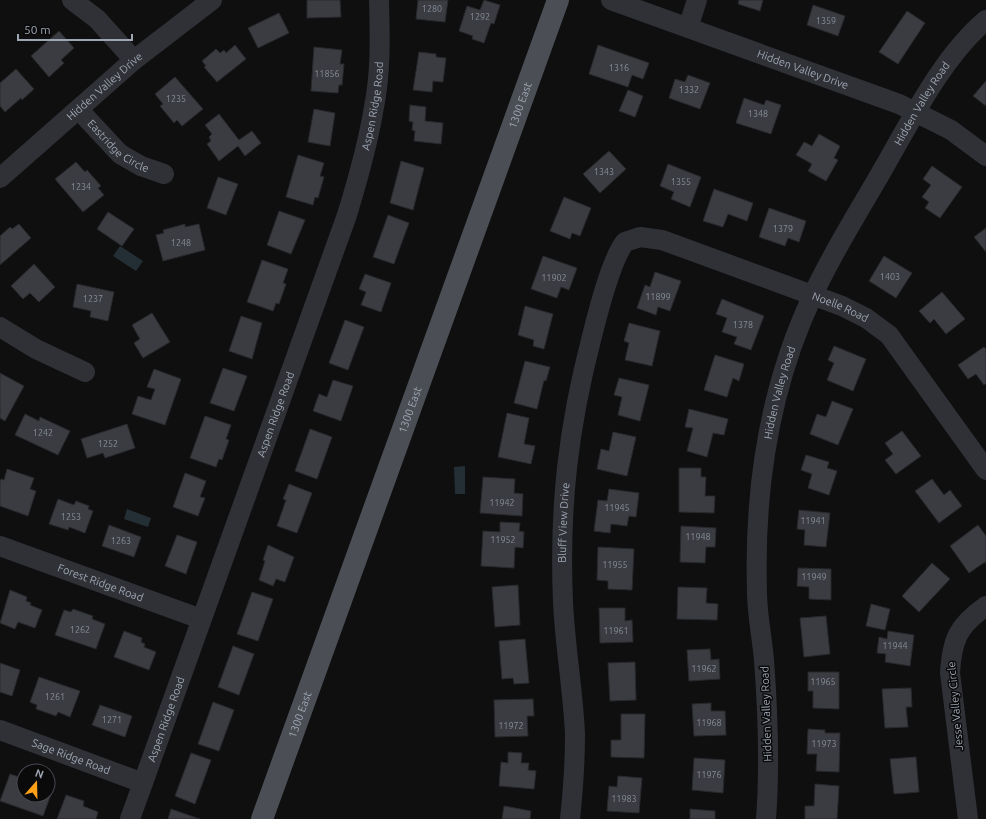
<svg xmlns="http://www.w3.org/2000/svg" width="986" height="819" viewBox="0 0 986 819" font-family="Ubuntu,sans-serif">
<rect width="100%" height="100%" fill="#0f0f10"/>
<path fill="#242f35" d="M120 246 143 261 136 271 113 256Z
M465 466V494H455L454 467Z
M127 509 151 518 148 527 124 519Z"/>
<path fill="#3b3c41" stroke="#28292d" d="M307 0H340L341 17 307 18Z
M418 0H448L445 22 416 19Z
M484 0 500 5 494 24 491 23 484 43 472 39 473 36 459 31 467 6 480 10Z
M739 0H763L760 11 738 4Z
M813 5 845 16 838 36 807 25Z
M907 11 925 23 898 64 879 52Z
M279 13 289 33 258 48 248 28Z
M59 31 74 48 61 60 64 63 49 77 31 56Z
M235 45 246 59 217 82 204 67 206 66 202 61 216 49 220 53 224 50 226 53Z
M598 45 649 63 643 79 632 75 628 87 589 74Z
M314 47 342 50 340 64H344L342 85H339L338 93 311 91Z
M419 52 436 54V57L446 58 443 82 433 81 432 92 413 90Z
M16 69 34 89 22 100 21 98 5 112 0 106V83Z
M688 75 710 83 700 109 669 98 675 79 685 82Z
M175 77 203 109 182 126 177 120 174 123 160 106 163 104 155 94Z
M986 81V106L973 96Z
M628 90 643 96 635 117 619 111Z
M744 98 764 105 766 100 781 105 771 134 736 123Z
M410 105 426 107 425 121 443 123 441 144 414 141 415 131 412 130 413 122 409 121Z
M314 109 335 113 330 146 308 142Z
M219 114 239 140 252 131 261 143 245 156 238 146 219 161 207 144 211 141 209 137 212 134 205 125Z
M819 134 840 146 834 158 838 160 826 181 808 171 812 164 796 155 804 142 812 146Z
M609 151 626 169 600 193 583 174Z
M298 155 324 163 320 176 324 177 318 198 315 197 313 205 286 197Z
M401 161 424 168 413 210 390 203Z
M76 162 85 172 87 170 101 186 98 188 104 195 83 212 55 179Z
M668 164 701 177 690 207 671 199 674 192 660 186Z
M932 166 962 187 940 218 925 208 929 202 922 197 931 185 923 179Z
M218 177 238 184 226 215 207 208Z
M714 189 753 203 747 221 728 214 723 227 703 221Z
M564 197 591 208 580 236 572 233 570 239 550 231Z
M769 208 806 221 799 242 788 238 785 246 759 237Z
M279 211 305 220 291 254 267 245Z
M108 212 134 229 122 246 97 229Z
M388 215 409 223 394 264 373 257Z
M19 224 31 238 0 265V236L10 227 12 229Z
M185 224V227L199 224 205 250 163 261 156 235 164 233 163 230Z
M986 228V252L974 237Z
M543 256 577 268 569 290 561 287 557 298 531 289Z
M884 256 912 273 896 298 869 281Z
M262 260 288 269 283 283 286 284 279 304 276 303 273 311 247 302Z
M34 264 55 287 39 302 30 293 23 299 11 286Z
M655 272 681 281 670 311 658 307 656 315 637 308 645 285 650 287Z
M365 274 391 283 381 312 361 305 366 292 359 289Z
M77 284 114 292 108 321 90 317 91 311 73 307Z
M942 292 965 319 946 334 934 319 930 323 919 311Z
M722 299 764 316 751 350 734 344 737 337 722 332 727 318 716 314Z
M525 306 553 314 544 349 533 346 534 340 518 335Z
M152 313 170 342 143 358 134 343 140 339 132 325Z
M241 316 262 323 252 359 229 351Z
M345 320 364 327 348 370 329 363Z
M629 323 660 331 652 366 625 360 629 343 624 341Z
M834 346 866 359 853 391 827 380 834 363 828 360Z
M984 347 986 349V383L984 385 976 374 968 379 958 365Z
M715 355 744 364 739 381 733 378 727 397 704 390Z
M525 361 550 367 546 381 544 380 537 409 514 403Z
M223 368 247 376 234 411 210 403Z
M154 369 181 379 165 425 132 414 138 396 151 400 155 389 147 387Z
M0 373 24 386 5 421 0 418Z
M619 378 649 385 640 421 618 415 622 397 614 395Z
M333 380 353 386 341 421 313 411 319 394 327 397Z
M832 401 853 409 838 445 810 434 817 414 826 417Z
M689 409 728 419 724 435 713 433 707 457 687 451 693 428 685 427Z
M507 413 529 418 524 444 535 446 531 464 498 457Z
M25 414 39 421 40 417 70 431 58 455 15 435Z
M205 416 231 425 226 439 229 440 222 460 219 459 216 467 190 458Z
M127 424 135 448 105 458 103 453 87 458 81 439Z
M310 429 332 437 317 479 295 471Z
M902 431 921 456 896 474 885 460 893 454 885 443Z
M613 432 636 437 627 476 597 469 601 449 609 451Z
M806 455 829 462 827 468 837 471 829 495 808 488 812 474 801 470Z
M679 468H701V477H706L705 496H715L714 513 679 512Z
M7 469 34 478 30 489 36 491 28 516 0 506V481L1 479 4 480Z
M185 473 206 481 200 497 205 498 198 516 173 507Z
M483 477 515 479 514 493 523 494 522 516 480 513Z
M932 479 944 495 950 490 962 506 939 523 915 491Z
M289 484 312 493 297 533 277 526 286 500 283 499Z
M609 489 639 493 636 517 629 516 627 526 611 524 610 533 594 531 598 500 607 501Z
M58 499 74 505 76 501 89 506 88 509 93 511 85 533 69 527 68 530 49 524Z
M799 510 830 513 826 547 804 545 805 530 797 529Z
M500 522 520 523 519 531 524 532 523 548 515 547 514 568 481 566 483 531 500 532Z
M109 525 141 537 134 557 102 546Z
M978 525 986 536V564L985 562 969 573 950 546Z
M681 526 716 528 715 547H706L705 563 680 562Z
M177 535 197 542 186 574 165 566Z
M268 545 294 557 285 582 276 579 273 586 259 580 265 561 263 560Z
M598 547 634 549 632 590 608 589V581L597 580Z
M932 563 950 579 919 612 902 596Z
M798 568 831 569V600L809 599V587L797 586Z
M518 585 520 625 495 627 492 587Z
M678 587 707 588 706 603 718 604 717 620 677 619Z
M10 590 27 597 26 601 31 603 30 605 42 610 35 628 18 622 15 629 0 623Z
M252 592 273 599 258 641 237 634Z
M871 604 890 609 885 630 866 626Z
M599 608H625V621L632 620 633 642 600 643Z
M73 609 93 616 92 619 105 624 96 649 55 635 64 610 71 612Z
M826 616 830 654 804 657 800 618Z
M124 631 142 638 141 642 145 644 144 647 156 652 149 670 114 657Z
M888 631 914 635 910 666 885 662 886 654 877 653 879 637 887 639Z
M525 639 529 683 514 684 513 678 502 679 499 641Z
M233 646 254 654 239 695 218 687Z
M710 649 711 660 719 659 720 679 689 681 687 650Z
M635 662 636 700 610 701 608 663Z
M0 663 20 670 12 696 0 692Z
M808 672H839V709L813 708V691H808Z
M39 677 80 691 70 717 58 712 56 716 36 709 37 705 30 702Z
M911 688 912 707H906L908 727 885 728 882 689Z
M533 699 534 716H527L528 736 495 737 494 700Z
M213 702 234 710 219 751 198 744Z
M711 703V711H725L726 735 694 736 692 704Z
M100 705 132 716 125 737 92 725Z
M621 714H645L644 758 611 757V740H621Z
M808 729 825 730V733H840L839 772 816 771 817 754H807Z
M508 752 522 753 521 763H529L528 770 536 771 534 789 499 786 501 762 508 763Z
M191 753 211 760 195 804 175 796Z
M916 757 919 792 894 794 890 759Z
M694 758 725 760 723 793 692 790Z
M10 774 19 777 20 774 24 775V795H48V787L53 789 43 816 0 801Z
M618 776 642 778 639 813 607 811 609 786 617 787Z
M815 784 839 786 837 819H805V806H814Z
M66 795 84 801 83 806 98 812 96 819H57Z
M504 806 531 811 530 819H502Z
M171 809 200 819H168Z
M690 809 715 811V819H690Z"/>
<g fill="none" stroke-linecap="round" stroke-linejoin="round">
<g stroke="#2f3136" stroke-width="20">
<path d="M72 0 97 19 134 60"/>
<path id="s1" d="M611 0 899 104 951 130 986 156"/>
<path d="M688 28 697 0"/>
<path id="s2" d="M79 110 120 154 141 166 164 174"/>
<path id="s3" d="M0 178 134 60 212 0"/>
<path d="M0 327 36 349 85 372"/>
<path id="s4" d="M0 546 201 619"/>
<path id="s5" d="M0 730 143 783"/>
<path id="s6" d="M130 819 347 215C358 179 368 144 374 107 381 72 380 36 379 0"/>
<path id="s7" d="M570 819C573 791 575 762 575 734 573 690 565 646 563 602 559 507 568 428 592 336 598 312 611 260 625 242L640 237 662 240 842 306 866 318 889 335 986 470"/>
<path id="s8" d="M766 819C770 766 768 713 764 660 762 637 757 614 757 591 754 490 769 389 812 297 831 255 856 216 879 176 909 125 940 59 986 20"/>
<path d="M968 819 950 673C952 639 958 626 986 606"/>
</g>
<path stroke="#4b4e55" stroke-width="22" id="s9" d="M262 819 558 0"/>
</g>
<g text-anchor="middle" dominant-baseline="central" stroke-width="3" stroke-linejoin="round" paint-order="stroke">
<g font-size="9" fill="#858c96">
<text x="432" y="9">1280</text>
<text x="480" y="17">1292</text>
<text x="826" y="21">1359</text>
<text x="619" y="68">1316</text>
<text x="327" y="74">11856</text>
<text x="689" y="90">1332</text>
<text x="176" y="99">1235</text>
<text x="758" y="114">1348</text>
<text x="604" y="172">1343</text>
<text x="681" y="182">1355</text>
<text x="81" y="187">1234</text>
<text x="783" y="229">1379</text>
<text x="181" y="243">1248</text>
<text x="890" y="277">1403</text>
<text x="554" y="278">11902</text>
<text x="658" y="297">11899</text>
<text x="93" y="299">1237</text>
<text x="743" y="325">1378</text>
<text x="43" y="433">1242</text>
<text x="108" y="444">1252</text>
<text x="502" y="503">11942</text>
<text x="617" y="508">11945</text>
<text x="71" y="517">1253</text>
<text x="813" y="521">11941</text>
<text x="698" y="537">11948</text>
<text x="503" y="540">11952</text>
<text x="121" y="541">1263</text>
<text x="615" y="565">11955</text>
<text x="814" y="577">11949</text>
<text x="80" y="630">1262</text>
<text x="616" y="631">11961</text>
<text x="895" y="646">11944</text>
<text x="704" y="669">11962</text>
<text x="823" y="682">11965</text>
<text x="55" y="697">1261</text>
<text x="112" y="720">1271</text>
<text x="709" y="723">11968</text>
<text x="511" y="726">11972</text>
<text x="824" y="744">11973</text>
<text x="709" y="775">11976</text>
<text x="624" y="799">11983</text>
</g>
<g font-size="11" fill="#9ea6b3" stroke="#0a0a0b">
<text stroke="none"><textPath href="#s1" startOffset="204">Hidden Valley Drive</textPath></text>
<text stroke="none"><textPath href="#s3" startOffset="139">Hidden Valley Drive</textPath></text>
<text stroke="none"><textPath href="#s8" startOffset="753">Hidden Valley Road</textPath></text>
<text stroke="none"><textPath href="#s9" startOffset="759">1300 East</textPath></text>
<text stroke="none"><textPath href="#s6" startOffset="754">Aspen Ridge Road</textPath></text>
<text stroke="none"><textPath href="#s2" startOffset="54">Eastridge Circle</textPath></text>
<text stroke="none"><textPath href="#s7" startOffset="815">Noelle Road</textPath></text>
<text stroke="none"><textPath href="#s8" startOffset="429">Hidden Valley Road</textPath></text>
<text stroke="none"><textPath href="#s9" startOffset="435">1300 East</textPath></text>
<text stroke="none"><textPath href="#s6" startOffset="430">Aspen Ridge Road</textPath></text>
<text stroke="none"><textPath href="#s7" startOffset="297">Bluff View Drive</textPath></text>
<text stroke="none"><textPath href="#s4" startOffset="107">Forest Ridge Road</textPath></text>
<text transform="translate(955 706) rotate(-95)">Jesse Valley Circle</text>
<text stroke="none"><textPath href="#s9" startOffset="111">1300 East</textPath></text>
<text transform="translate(766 714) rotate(-92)">Hidden Valley Road</text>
<text stroke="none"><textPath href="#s6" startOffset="106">Aspen Ridge Road</textPath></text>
<text stroke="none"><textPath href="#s5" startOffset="76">Sage Ridge Road</textPath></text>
</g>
</g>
<g transform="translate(36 783) rotate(20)"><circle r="19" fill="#0a0a0b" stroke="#45484e"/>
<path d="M0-3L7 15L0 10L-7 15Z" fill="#ffa018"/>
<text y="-6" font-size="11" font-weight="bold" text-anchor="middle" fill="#9ea6b3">N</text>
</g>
<path d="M18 34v6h114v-6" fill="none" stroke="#9ea6b3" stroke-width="2"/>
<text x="24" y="34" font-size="12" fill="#9ea6b3" stroke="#0a0a0b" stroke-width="3" paint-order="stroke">50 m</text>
</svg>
